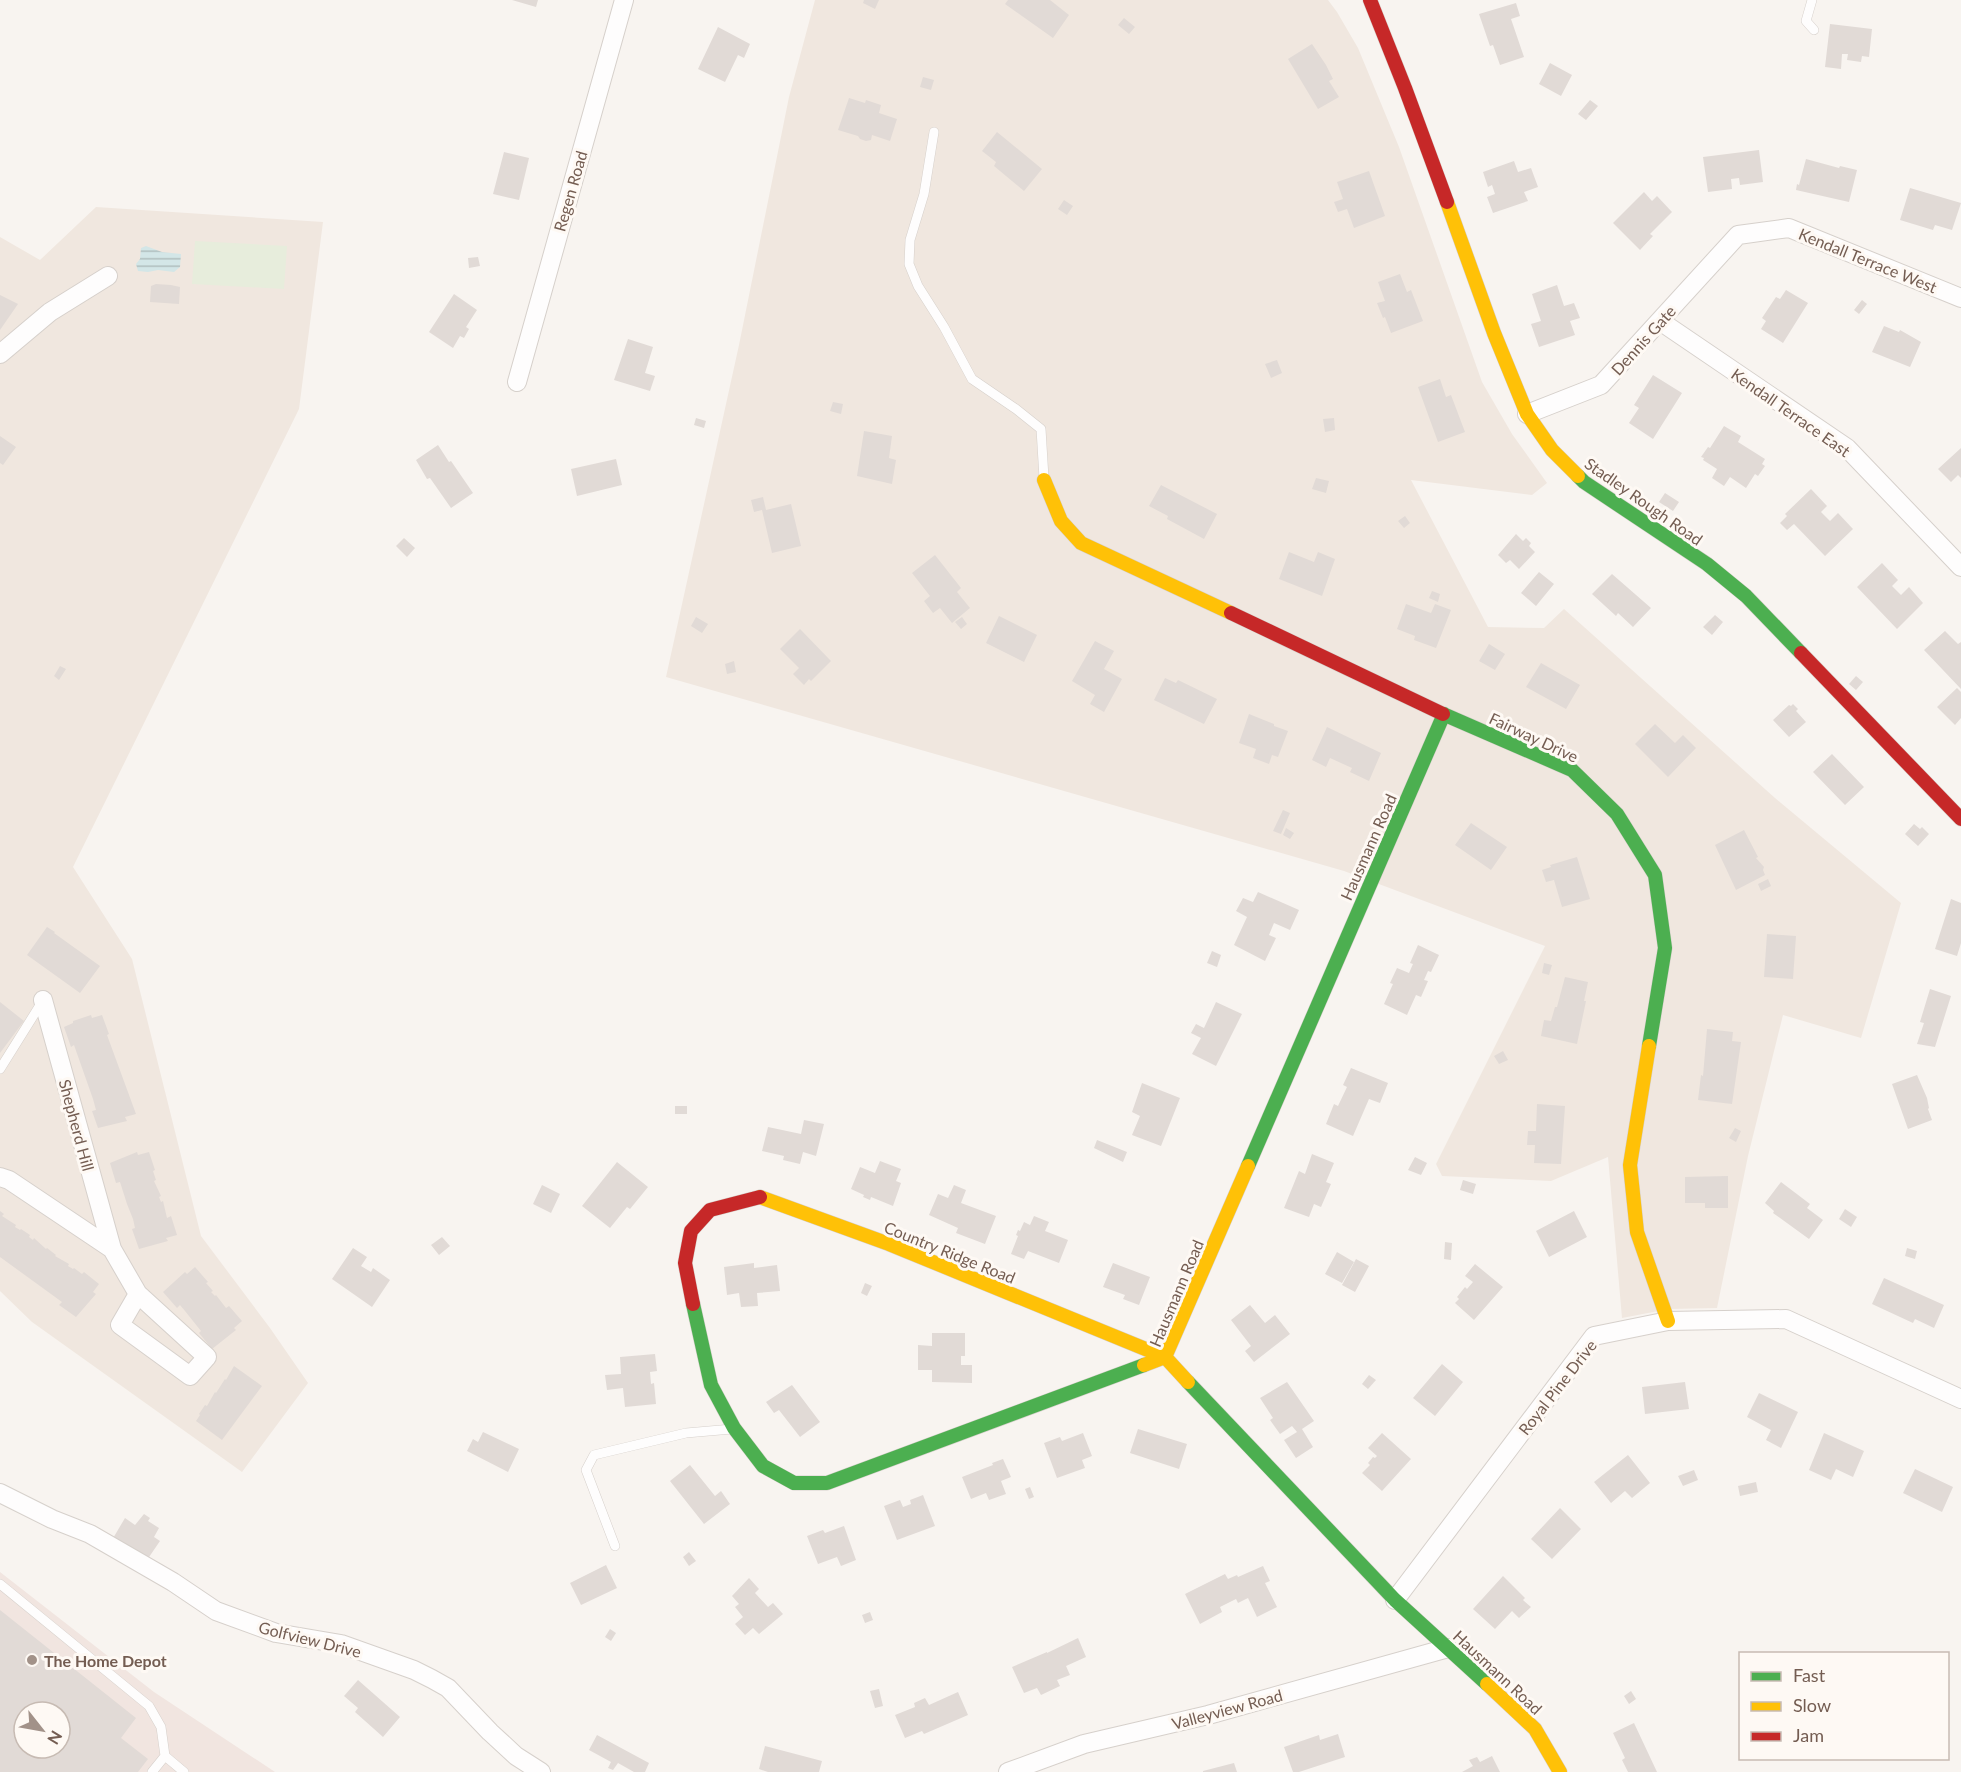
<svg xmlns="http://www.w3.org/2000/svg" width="1961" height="1772" viewBox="0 0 1961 1772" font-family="Lato,sans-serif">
<defs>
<pattern id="water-rules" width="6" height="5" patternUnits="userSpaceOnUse" patternTransform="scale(1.5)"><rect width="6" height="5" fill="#d3e6e7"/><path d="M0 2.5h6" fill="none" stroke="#b0bebe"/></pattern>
</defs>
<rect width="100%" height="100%" fill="#f8f4f0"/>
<path fill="#f0e7df" d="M815 0H1328L1337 12 1358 48 1399 147 1482 382 1512 434 1547 483 1532 495 1411 480 1488 627 1544 628 1564 609 1775 798 1901 903 1861 1038 1783 1015 1748 1156 1717 1308 1669 1309 1622 1318 1608 1157 1551 1181 1442 1176 1436 1164 1545 946 1344 871 666 677 739 345 789 97Z
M96 207 323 222 299 409 73 867 132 959 201 1236 270 1328 308 1383 242 1472 32 1322 0 1291V237L40 260Z"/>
<path fill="#f1e5e0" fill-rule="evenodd" d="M0 1572 154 1692 275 1772H0ZM24 1712H60V1748H24Z"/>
<path fill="#e7eddc" d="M195 241 287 246 284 289 192 284Z"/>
<path fill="url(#water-rules)" d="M146 246 162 252 181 254 180 267 174 272 158 270 148 272 138 271 136 264 140 259 141 248Z"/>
<path fill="#e1dad6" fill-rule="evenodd" d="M512 0H538L536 7Z
M864 0H879L875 9 863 3Z
M1008 0H1050L1069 15 1053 38 1005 4Z
M1516 3 1520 16 1511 19 1524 57 1500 65 1493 45 1490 46 1479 14Z
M1124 18 1135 27 1129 34 1118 25Z
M1830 24 1872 29 1869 57 1862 56 1861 62 1847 60 1848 54H1842L1841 69 1825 67Z
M718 27 750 44 744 58 738 55 725 82 698 69Z
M1312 44 1326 65 1333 79 1329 81 1339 97 1318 109 1288 59Z
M1550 63 1572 75 1561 96 1539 84Z
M923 77 934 80 931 90 920 87Z
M849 98 865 103 866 100 881 105 879 113 897 119 890 141 872 135 871 140 866 141 860 139 858 136 838 130Z
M1590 100 1598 106 1586 120 1578 114Z
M997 132 1042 169 1024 191 994 166 996 162 982 151Z
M1759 150 1763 182 1740 185 1739 178 1731 179 1732 189 1708 192 1703 157Z
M504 152 529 158 519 200 493 194Z
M1806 159 1839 168 1840 166 1857 170 1849 202 1796 190 1797 184 1799 185Z
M1514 161 1518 172 1531 168 1538 187 1524 192 1528 201 1493 213 1487 197 1495 194 1492 185 1488 187 1483 172Z
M1369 171 1385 216 1354 228 1347 209 1338 212 1334 202 1343 199 1337 182Z
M1910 188 1961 203 1952 230 1935 225 1933 230 1900 220Z
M1644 192 1652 201 1657 196 1672 212 1650 234 1653 236 1640 250 1613 223Z
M1064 200 1073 206 1067 215 1058 209Z
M478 257 480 266 469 268 468 258Z
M1400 274 1407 292 1411 290 1423 321 1391 333 1385 317 1383 318 1377 303 1385 301 1378 282Z
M156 284 171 285 180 287 179 304 150 302 151 286Z
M1557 285 1564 306 1574 303 1580 318 1570 321 1575 335 1539 347 1531 324 1541 321 1532 294Z
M1786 290 1808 303 1783 343 1761 329 1766 321 1762 318 1776 297 1780 299Z
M454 294 477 310 466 327 469 329 464 338 460 336 453 348 429 332Z
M0 295 18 304 0 330Z
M1862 300 1867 304 1859 314 1854 310Z
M1884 326 1899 332 1900 330 1921 342 1910 367 1872 352Z
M628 339 653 347 645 373 655 376 650 391 614 380Z
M1277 360 1282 373 1271 378 1265 364Z
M1653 375 1682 393 1653 439 1629 423 1639 408 1634 405Z
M1440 379 1446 397 1451 395 1465 432 1438 442 1418 387Z
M833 402 843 404 841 414 830 411Z
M696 418 706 421 704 428 694 425Z
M1334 418 1335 430 1325 432 1323 419Z
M1724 426 1741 436 1738 442 1765 459 1762 464 1765 466 1758 476 1755 474 1746 488 1730 477 1724 486 1712 478 1717 469 1703 460 1704 458 1701 457 1708 447 1710 448Z
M864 431 892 436 889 458 896 460 892 484 857 476Z
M0 436 16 447 3 465 0 463Z
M438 445 449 462 451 461 473 493 451 508 430 478 427 479 416 460Z
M1961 448V478L1958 475 1951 482 1938 469Z
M616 459 622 485 577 496 571 469Z
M1316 478 1329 481 1326 493 1312 489Z
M1161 485 1217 514 1204 539 1167 519 1168 516 1149 506Z
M1811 489 1827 506 1821 512 1830 521 1838 513 1853 529 1825 556 1794 524 1787 530 1780 523 1787 516 1785 514Z
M1665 493 1679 502 1673 511 1659 502Z
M763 497 766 510 791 504 801 546 772 553 762 510 754 512 751 500Z
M1405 516 1410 523 1404 528 1398 521Z
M1516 534 1523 541 1526 538 1531 543 1529 546 1535 552 1519 569 1510 560 1506 563 1498 555Z
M404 538 415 548 407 557 396 546Z
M1289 552 1314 562 1318 552 1335 559 1322 596 1279 579Z
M935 555 961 588 957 592 970 608 952 623 940 608 933 613 924 601 930 596 912 573Z
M1882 563 1898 580 1892 586 1901 595 1909 587 1923 603 1897 629 1857 587Z
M1539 572 1554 584 1536 606 1521 593Z
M1612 574 1651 608 1633 627 1618 613 1616 616 1592 594Z
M1432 591 1440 594 1438 602 1429 598Z
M1406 604 1431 613 1435 604 1451 610 1436 648 1414 640 1415 636 1397 629Z
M1715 615 1723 622 1712 635 1703 627Z
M999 616 1037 635 1024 662 986 643Z
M696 617 708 624 702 633 691 626Z
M962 617 967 624 961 629 955 622Z
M800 629 831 661 811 681 809 679 804 685 793 674 799 668 780 649Z
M1945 631 1958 644 1961 642V689L1924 650Z
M1095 641 1114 651 1104 669 1122 679 1104 712 1090 704 1095 695 1072 681Z
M1489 644 1505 654 1495 670 1479 661Z
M734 661 736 672 727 674 725 664Z
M1541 663 1580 685 1566 709 1526 687Z
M60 666 66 669 59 680 54 676Z
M1856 676 1863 682 1856 690 1849 684Z
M1165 678 1176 683 1178 680 1217 699 1204 724 1154 700Z
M1957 688 1961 692V718L1955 725 1937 707Z
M1793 704 1798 709 1796 711 1806 722 1789 737 1773 720 1789 705 1791 706Z
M1249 714 1274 724V726L1288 731 1278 757 1272 755 1269 764 1253 758 1256 749 1239 743Z
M1655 724 1675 743 1683 735 1696 748 1668 777 1635 744Z
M1327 727 1381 753 1369 781 1350 772 1352 768 1330 758 1326 767 1312 760Z
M1832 754 1864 787 1845 805 1813 772Z
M1283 810 1290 813 1281 834 1273 831Z
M1471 823 1507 847 1491 870 1455 845Z
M1914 824 1920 829 1922 827 1929 834 1918 846 1905 834Z
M1286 828 1294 833 1290 839 1283 835Z
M1744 830 1758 857 1756 858 1764 867 1763 870 1765 875 1736 890 1715 845Z
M1577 857 1590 899 1562 907 1554 880 1546 882 1542 870 1551 867 1550 865Z
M1768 879 1771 886 1761 891 1758 884Z
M1258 892 1299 910 1290 930 1274 923 1269 935 1276 938 1265 961 1234 945 1247 917 1236 911 1243 898 1253 902Z
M1951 899 1961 903V943L1957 956 1935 949Z
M47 927 55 932 54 933 100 966 80 993 27 955Z
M1767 934 1796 936 1793 979 1764 977Z
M1418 945 1439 955 1431 972 1428 971 1424 980 1428 981 1421 997 1416 995 1407 1015 1384 1004 1393 984 1390 983 1397 968 1409 973 1413 964 1410 963Z
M1212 951 1221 955 1217 967 1207 963Z
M1544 963 1552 965 1549 975 1542 973Z
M1565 977 1588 982 1584 1001H1586L1577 1044 1541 1036 1544 1020 1551 1021 1555 1007H1557Z
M1930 989 1951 996 1935 1047 1917 1044 1924 1023 1920 1022Z
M0 1002 24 1021 0 1053Z
M1216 1002 1242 1014 1216 1066 1192 1054 1201 1038 1191 1033 1196 1024 1204 1028Z
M91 1015 92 1018 102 1015 109 1034 107 1035 136 1114 125 1117 127 1121 98 1128 92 1111 96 1110 93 1099 74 1045 71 1047 64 1027 73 1023V1021Z
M1707 1029 1733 1032 1732 1041 1741 1042 1732 1104 1698 1100 1701 1075 1703 1076Z
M1503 1051 1508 1060 1499 1064 1494 1056Z
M1351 1068 1388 1083 1380 1103 1369 1099 1353 1136 1326 1124 1334 1104 1338 1106 1347 1087 1343 1085Z
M1917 1075 1927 1098 1929 1108 1928 1109 1932 1120 1908 1129 1892 1084Z
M1142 1083 1180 1098 1161 1146 1132 1135 1140 1116 1132 1112Z
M1537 1104 1565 1106 1561 1164 1534 1163 1535 1145H1527L1528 1131H1536Z
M675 1106H687V1114H675Z
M804 1120 824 1124 816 1156 803 1152 800 1164 783 1160 784 1156 762 1151 768 1127 801 1134Z
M1735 1128 1741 1131 1736 1142 1729 1138Z
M1097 1140 1127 1152 1123 1162 1094 1148Z
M137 1152 138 1155 149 1152 155 1170 153 1171 156 1180 154 1181 161 1196 159 1197 161 1202 163 1201 167 1218 171 1216 177 1235 166 1238 168 1241 139 1249 132 1229 135 1228 133 1219 127 1204 120 1182 116 1183 110 1163Z
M1312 1154 1334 1163 1326 1182 1331 1184 1321 1207 1314 1204 1309 1217 1284 1208 1299 1171 1305 1174Z
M1415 1157 1427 1163 1421 1175 1408 1170Z
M880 1161 901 1169 896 1181 901 1183 893 1206 871 1197 870 1200 863 1197 864 1195 851 1189 860 1167 875 1173Z
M617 1162 648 1187 630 1209 627 1207 610 1228 582 1206Z
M1728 1176V1208H1705V1203H1685V1177Z
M1463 1180 1476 1184 1473 1194 1460 1190Z
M1781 1182 1810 1204 1807 1208 1823 1220 1809 1239 1773 1213 1774 1211 1765 1203Z
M542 1185 560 1194 551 1213 533 1204Z
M954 1185 966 1190 961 1203 996 1216 985 1244 956 1233 958 1228 929 1215 938 1194 948 1198Z
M1845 1209 1857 1217 1851 1227 1839 1219Z
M0 1211 4 1214 2 1216 16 1225 15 1227 20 1230 21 1229 30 1235 29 1237 33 1240 34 1238 46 1249 47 1248 56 1255 55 1256 69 1264 68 1266 73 1269 74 1268 82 1274 84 1272 99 1284 93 1292 96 1294 76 1317 59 1305 62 1302 0 1257Z
M1574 1211 1587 1237 1549 1257 1536 1231Z
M1034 1216 1049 1222 1045 1231 1068 1240 1059 1263 1028 1251 1024 1259 1011 1254 1018 1236 1016 1235 1018 1230 1020 1231 1024 1222 1030 1225Z
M442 1237 450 1246 439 1255 431 1245Z
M1445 1242 1452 1243 1451 1260 1444 1259Z
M353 1248 367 1257 361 1266 371 1272 373 1268 390 1280 372 1307 332 1279Z
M1907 1248 1917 1251 1915 1259 1905 1256Z
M1337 1252 1354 1262 1342 1283 1325 1274Z
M1356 1259 1369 1266 1355 1292 1342 1285Z
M754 1263V1268L777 1265 780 1291 757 1293 758 1306 741 1307 739 1293 727 1295 724 1267Z
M1113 1263 1150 1277 1139 1305 1123 1299 1125 1295 1103 1287Z
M1475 1264 1503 1287 1474 1320 1455 1303 1459 1299 1457 1297 1465 1287 1467 1289 1473 1282 1465 1276Z
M195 1267 208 1282 206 1283 213 1291 211 1292 215 1296 216 1295 226 1308 229 1306 242 1321 234 1328 236 1330 212 1349 199 1333 201 1331 185 1311 180 1305 177 1308 163 1292 185 1272 187 1274Z
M1884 1278 1944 1305 1934 1328 1915 1319 1913 1323 1872 1304Z
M865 1283 872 1286 867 1296 861 1293Z
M1250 1305 1265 1323 1275 1315 1290 1334 1254 1362 1245 1351 1251 1346 1231 1320Z
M932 1333H965V1356H961V1365H972V1383L932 1382V1370H918V1345L932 1346Z
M655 1354 657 1371 650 1372 651 1384 654 1383 656 1404 625 1407 623 1388 607 1390 605 1375 621 1374 620 1357Z
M1442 1364 1463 1382 1435 1416 1413 1398Z
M234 1366 262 1386 222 1440 196 1421 200 1415 199 1414 205 1405 207 1406 215 1392 216 1393 225 1379 226 1380Z
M1369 1375 1376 1380 1368 1389 1362 1384Z
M1287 1382 1314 1421 1302 1429 1313 1447 1296 1458 1284 1440 1297 1432 1292 1426 1280 1434 1270 1420 1273 1418 1260 1398Z
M1685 1382 1689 1409 1645 1414 1642 1387Z
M792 1385 820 1422 800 1437 779 1410 774 1413 766 1402Z
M1759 1393 1798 1412 1781 1448 1766 1440 1771 1430 1747 1417Z
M1138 1429 1187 1444 1179 1469 1130 1453Z
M483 1432 519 1449 508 1472 467 1451 473 1439 478 1442Z
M1083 1433 1092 1456 1082 1460 1085 1468 1057 1478 1044 1443 1060 1437 1062 1441Z
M1382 1433 1411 1459 1382 1491 1362 1473 1370 1465 1368 1463 1373 1457 1375 1458 1377 1456 1368 1448Z
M1824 1433 1864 1451 1853 1477 1836 1469 1831 1480 1809 1470Z
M1628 1455 1650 1483 1632 1498 1625 1491 1611 1503 1594 1482Z
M1003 1459 1011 1477 1001 1481 1006 1494 989 1500 986 1493 971 1499 962 1477 993 1465 992 1463Z
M690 1465 715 1496 721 1491 730 1504 704 1524 670 1481Z
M1915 1469 1953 1487 1942 1512 1903 1493Z
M1694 1470 1698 1480 1683 1486 1678 1476Z
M1756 1482 1758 1492 1740 1496 1738 1486Z
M1030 1487 1034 1497 1029 1499 1025 1489Z
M923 1495 935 1526 897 1540 884 1506 900 1500 903 1507 911 1504 910 1500Z
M1560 1508 1581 1529 1552 1559 1531 1539Z
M144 1514 150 1518 148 1521 159 1528 154 1537 160 1541 147 1560 112 1540 125 1518 135 1525Z
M844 1526 856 1560 841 1566 837 1557 818 1564 807 1536 823 1530 825 1533Z
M689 1552 696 1561 689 1566 683 1557Z
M606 1565 617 1588 581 1605 570 1583Z
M1263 1566 1270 1581 1265 1583 1277 1607 1257 1617 1248 1598 1238 1603 1236 1599 1220 1607 1222 1612 1200 1624 1185 1594 1225 1574 1228 1579 1237 1575 1238 1577Z
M1503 1576 1525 1598 1523 1600 1531 1607 1519 1618 1512 1611 1495 1629 1473 1609Z
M749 1578 759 1589 755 1593 768 1607 773 1603 783 1614 759 1634 753 1628 745 1635 735 1624 743 1617 735 1607 739 1604 732 1596Z
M0 1610 136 1718 121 1738 148 1759 138 1772H0ZM24 1712H60V1748H24Z
M870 1612 873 1620 865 1623 862 1615Z
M610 1629 616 1633 611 1641 605 1637Z
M1078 1638 1086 1657 1066 1666 1070 1675 1057 1680 1060 1686 1041 1695 1037 1688 1024 1693 1012 1667 1047 1652V1653Z
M358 1680 400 1717 383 1737 355 1712 358 1708 344 1696Z
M879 1689 883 1706 875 1708 870 1691Z
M1631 1691 1636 1699 1629 1704 1624 1696Z
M958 1692 968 1715 924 1734 922 1731 905 1738 895 1715 915 1707 914 1703 925 1698 929 1705Z
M1634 1723 1657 1772H1628L1622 1760 1625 1758 1613 1733Z
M1338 1734 1345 1757 1299 1772H1293L1284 1747 1319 1735 1320 1740Z
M597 1735 649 1763 645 1772H634L618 1763 613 1770 608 1768 611 1762 589 1750Z
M765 1746 822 1761 819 1772H768L759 1769Z
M1492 1756 1500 1772H1462L1473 1766 1469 1760 1477 1757 1480 1762Z
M1234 1763 1237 1772H1203V1771Z"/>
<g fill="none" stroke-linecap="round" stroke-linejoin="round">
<defs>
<path id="lane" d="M1812 0 1806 21 1814 30
M934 132 924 194 910 240 909 264 918 286 944 327 972 379 1016 409 1041 429 1044 478
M0 1069 42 1002
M615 1546 586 1470 594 1455 686 1433 732 1429
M0 1584 149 1706 161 1727 165 1756
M152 1772 165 1756 184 1772"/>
<path id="street" d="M1660 321 1847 448 1961 567
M0 354 50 312 108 276
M517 382 624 0
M1527 414 1601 385 1738 235 1789 228 1961 298
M43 1000 112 1249
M0 1177 9 1180 112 1249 138 1294 207 1357 190 1376 120 1325 138 1294
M0 1493 52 1519 90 1534 173 1582 216 1611 276 1633 341 1644 414 1670 432 1679 448 1688 490 1732 516 1756 541 1772
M1395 1600 1594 1336 1668 1321 1786 1319 1961 1399
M1008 1772 1084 1744 1208 1715 1448 1648"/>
<path id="fast" d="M1578 476 1584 482 1707 564 1746 596 1801 653
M1443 714 1572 770 1617 814 1655 875 1665 948 1649 1046
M1248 1166 1444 714
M693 1304 711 1385 734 1428 763 1466 794 1483H827L1144 1365
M1188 1382 1395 1600 1487 1684"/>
<path id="slow" d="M1447 202 1494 333 1527 414 1552 450 1578 476
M1044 480 1061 521 1081 543 1231 613
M1649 1046 1630 1165 1637 1232 1668 1321
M760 1197 889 1244 1165 1357 1144 1365
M1188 1382 1165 1357 1248 1166
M1487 1684 1535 1729 1560 1772"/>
<path id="jam" d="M1370 0 1405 88 1447 202
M1231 613 1443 714
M1801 653 1961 819
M693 1304 685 1263 691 1231 710 1210 760 1197"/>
</defs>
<use href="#lane" stroke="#d6d0cb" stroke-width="10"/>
<use href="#street" stroke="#d6d0cb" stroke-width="20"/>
<use href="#fast" stroke="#d6d0cb" stroke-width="15"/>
<use href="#slow" stroke="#d6d0cb" stroke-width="15"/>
<use href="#jam" stroke="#d6d0cb" stroke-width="15"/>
<use href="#lane" stroke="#fefdfd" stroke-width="9"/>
<use href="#street" stroke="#fefdfd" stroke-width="18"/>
<use href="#fast" stroke="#4caf50" stroke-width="14"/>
<use href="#slow" stroke="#ffc107" stroke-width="14"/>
<use href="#jam" stroke="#c62828" stroke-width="14"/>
</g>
<circle fill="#a29289" stroke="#fef9f4" stroke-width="2" cx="32" cy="1660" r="6"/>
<g text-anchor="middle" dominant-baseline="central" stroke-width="6" stroke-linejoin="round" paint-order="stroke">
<g font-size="16" fill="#745d52" stroke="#fef9f4">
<text transform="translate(570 191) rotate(-74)">Regen Road</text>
<text transform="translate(1868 260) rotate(22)">Kendall Terrace West</text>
<text transform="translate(1643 340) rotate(-48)">Dennis Gate</text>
<text transform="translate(1791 412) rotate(35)">Kendall Terrace East</text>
<text transform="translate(1644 501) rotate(35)">Stadley Rough Road</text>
<text transform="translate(1534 737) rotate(25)">Fairway Drive</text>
<text transform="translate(1368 847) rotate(-66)">Hausmann Road</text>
<text transform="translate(77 1125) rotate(75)">Shepherd Hill</text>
<text transform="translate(950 1252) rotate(22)">Country Ridge Road</text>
<text transform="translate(1176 1293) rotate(-67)">Hausmann Road</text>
<text transform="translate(1557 1387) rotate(-52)">Royal Pine Drive</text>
<text transform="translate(310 1639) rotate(14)">Golfview Drive</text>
<text transform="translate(1498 1672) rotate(43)">Hausmann Road</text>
<text transform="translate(1227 1709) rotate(-15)">Valleyview Road</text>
</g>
<g font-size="16" font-weight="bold" fill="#745d52" stroke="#fef9f4" text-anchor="start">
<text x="44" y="1660">The Home Depot</text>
</g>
</g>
<rect x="1739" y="1652" width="210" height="108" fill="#fef9f4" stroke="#c7bbb3" stroke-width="1.5"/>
<rect x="1751" y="1672" width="30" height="9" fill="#4caf50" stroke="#c7bbb3" stroke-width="1.5"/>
<text x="1793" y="1682" font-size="18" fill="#745d52">Fast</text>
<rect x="1751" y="1702" width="30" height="9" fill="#ffc107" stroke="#c7bbb3" stroke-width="1.5"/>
<text x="1793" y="1712" font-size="18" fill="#745d52">Slow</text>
<rect x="1751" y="1732" width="30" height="9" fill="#c62828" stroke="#c7bbb3" stroke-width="1.5"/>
<text x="1793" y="1742" font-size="18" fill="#745d52">Jam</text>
<g transform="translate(42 1730) rotate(121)"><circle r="28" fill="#fef9f4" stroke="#c7bbb3" stroke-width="1.5"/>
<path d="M0-4.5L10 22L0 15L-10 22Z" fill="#a29289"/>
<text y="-9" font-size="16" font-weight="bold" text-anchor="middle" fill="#745d52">N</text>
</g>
</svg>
